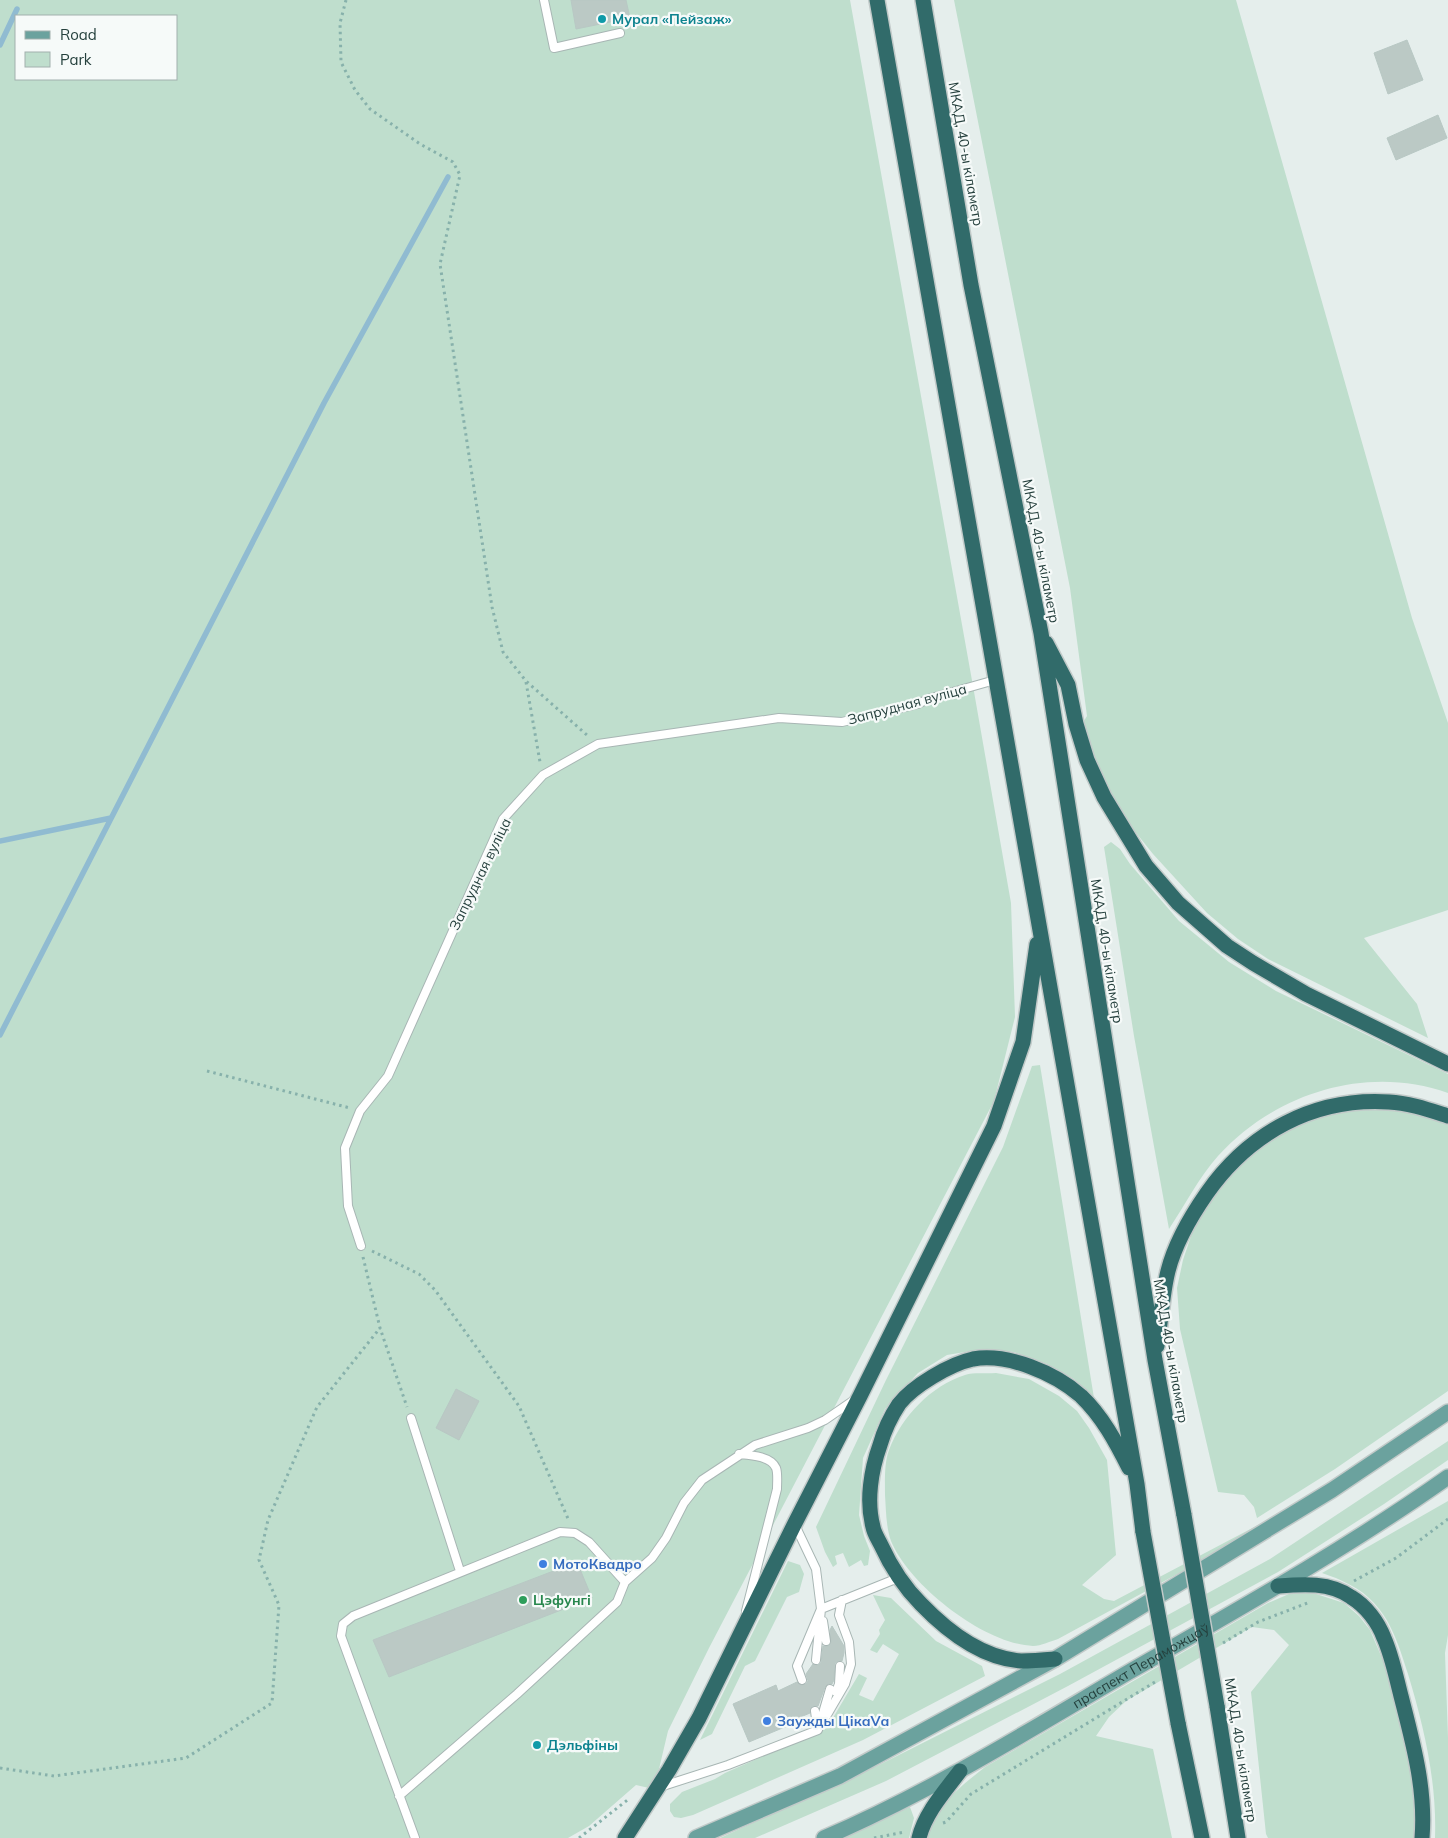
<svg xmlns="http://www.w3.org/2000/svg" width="1448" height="1838" viewBox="0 0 1448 1838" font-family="Mulish,sans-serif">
<rect width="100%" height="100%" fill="#e5eeec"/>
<path fill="#bfdecd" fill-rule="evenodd" d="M0 0H850L973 686 1011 903 1015 1017 994 1101 709 1648 668 1731 659 1769 649 1788 636 1785 589 1826 568 1838H0ZM16 16H176V79H16Z
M954 0H1236L1412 618 1448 723V910L1364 938 1417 1004 1428 1038 1268 959 1238 939 1207 913 1153 854 1129 824 1109 793 1082 724 1087 716 1070 588Z
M1111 842 1120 849 1130 864 1179 921 1229 962 1276 991 1448 1074V1093C1367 1064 1275 1093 1218 1156 1199 1177 1185 1205 1169 1229L1134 1036 1104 847Z
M1040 1065 1094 1398 1074 1379 1047 1364 1014 1352 983 1349 947 1355 918 1373 885 1409 863 1458 859 1515 864 1536 870 1551 868 1565 864 1566 861 1560 849 1567 843 1553 835 1556 837 1564 833 1567 825 1552 816 1527 886 1380 1003 1147 1032 1066Z
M1380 1103 1448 1121V1391L1335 1469 1257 1518 1254 1507 1244 1495 1218 1492 1180 1329 1177 1288 1183 1260 1193 1230 1210 1199 1256 1146 1318 1112Z
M996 1373 1029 1379 1059 1396 1077 1411 1089 1428 1107 1460 1116 1555 1082 1585 1104 1599 1114 1601 1258 1525 1260 1529 1058 1639C1051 1641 1041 1646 1033 1646 984 1644 909 1585 891 1541 886 1527 886 1510 885 1495 885 1482 884 1463 889 1450 902 1416 931 1386 965 1375 974 1372 986 1374 996 1373Z
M1448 1441V1460L1384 1504 1278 1572 1068 1686 886 1781 755 1838H720L879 1765 1060 1674 1270 1559Z
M1448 1501V1635L1445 1653 1448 1738V1838H1435C1437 1782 1424 1727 1408 1674 1400 1649 1392 1622 1374 1603 1361 1588 1340 1579 1322 1573Z
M788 1561 800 1565 804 1574 799 1592 787 1597 755 1661 745 1666 712 1734 700 1740Z
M1310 1592 1344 1603 1359 1616 1370 1630 1385 1665 1410 1767 1417 1831 1415 1838H1268L1266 1834 1251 1692 1289 1645 1274 1630 1252 1627 1126 1701 1109 1717 1096 1736 1153 1749 1172 1838H927C935 1806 961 1786 985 1767L1268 1603 1289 1594Z
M873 1595 891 1598 936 1641 982 1666 985 1676 863 1740 693 1815 681 1818 674 1817 670 1811V1804L682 1792 715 1779 725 1773 827 1728 859 1674 867 1678 859 1695 873 1701 899 1654 883 1644 877 1653 870 1650 880 1634 879 1630 885 1620Z
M910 1807 914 1818 909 1838H844Z"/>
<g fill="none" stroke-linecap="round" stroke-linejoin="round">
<path stroke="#90bbd1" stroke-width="5.5" d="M0 45 17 9
M0 841 111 818
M0 1035 324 403 448 177"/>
</g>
<path fill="#bbc9c5" stroke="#b8c8c4" d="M571 0H626L630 18 576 29Z
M1407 40 1423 80 1388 94 1374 53Z
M1438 115 1447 138 1396 160 1387 138Z
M456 1389 479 1401 459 1440 436 1428Z
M577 1562 592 1598 389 1677 373 1640Z
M832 1626 844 1646V1653L842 1661H838L835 1663 834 1680 832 1684H828L825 1687 818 1706H812L810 1713 791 1721 792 1724 749 1742 733 1704 776 1685 778 1691 797 1682 801 1685 806 1684 808 1681 806 1674 813 1664 818 1665 821 1663 823 1646H827L831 1643 830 1630Z"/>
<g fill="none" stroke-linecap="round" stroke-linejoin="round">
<defs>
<path id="lane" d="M544 0 554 48 620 33
M361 1246 348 1206 345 1148 360 1111 388 1076 503 819 543 775 598 744 779 718 842 722 918 704 928 699 995 680
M411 1418 460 1571
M739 1454C750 1455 771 1456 776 1468 778 1473 777 1483 777 1489L746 1611
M795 1525 816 1569 821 1609 816 1660
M823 1621 826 1641
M802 1680 797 1666 821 1609 898 1578
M836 1692 839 1684 840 1666
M815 1711 817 1726
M824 1720 845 1684 851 1664 849 1642 839 1615 842 1600
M660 1787 728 1765 818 1730 830 1689
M399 1796 517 1694 617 1602 625 1582 652 1558 666 1538 684 1503 702 1480 755 1445 808 1428 825 1420 854 1400
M415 1838 341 1636 343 1624 353 1616 560 1532 575 1533 589 1542 625 1582"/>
<g id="primary">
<path d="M696 1838 840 1776 1055 1659 1332 1490 1448 1412"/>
<path id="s1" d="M824 1838C931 1792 1030 1730 1129 1672 1237 1610 1346 1549 1448 1477"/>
</g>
<path id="highway" d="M877 0 1137 1484 1143 1532
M923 0 971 285 1041 633 1155 1360 1184 1515
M1046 643 1068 685 1076 724 1087 760 1104 797 1146 866 1178 903 1227 946 1253 963 1306 994 1448 1064
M1157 1346C1161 1321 1162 1295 1168 1271 1175 1243 1191 1216 1207 1193 1249 1133 1314 1097 1389 1102 1409 1103 1429 1110 1448 1116
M1278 1586C1303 1584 1330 1582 1351 1597 1366 1606 1378 1622 1384 1638 1392 1656 1396 1677 1401 1696 1413 1743 1426 1789 1422 1838
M1055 1659C1044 1660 1032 1661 1021 1661 981 1658 947 1631 921 1604 903 1586 891 1567 881 1545 878 1539 874 1533 873 1527 866 1501 871 1470 880 1445 884 1431 891 1416 899 1404 913 1386 950 1364 973 1359 1008 1353 1055 1373 1081 1396 1102 1416 1116 1442 1129 1468
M1217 1706 1238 1838
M1178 1723 1202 1838
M625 1838 669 1770 699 1718 795 1523 860 1396 994 1126 1023 1042 1037 944
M919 1838C925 1813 945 1791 960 1771"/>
</defs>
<use href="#lane" stroke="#a8b6b4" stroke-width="10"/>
<use href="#primary" stroke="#c2cac9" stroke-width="18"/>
<use href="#highway" stroke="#c2cac9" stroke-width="18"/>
<path stroke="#87b1ab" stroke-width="3" stroke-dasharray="2.5 4" stroke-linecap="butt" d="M346 0 340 23 341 62 355 90 370 109 420 144 453 162 460 175 440 264 492 607 503 652 526 681 588 736
M526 682 540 762
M207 1071 350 1108
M372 1251 419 1274 435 1290 519 1406 569 1521
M363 1257 380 1328 407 1407
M1354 1581 1396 1558 1448 1519
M1223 1643 1258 1622 1310 1602
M0 1768 54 1776 186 1758 272 1703 279 1605 259 1560 268 1520 317 1407 380 1328
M943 1823 946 1822 971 1794 1155 1682
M579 1838 630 1798
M874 1838 905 1832"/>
<use href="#lane" stroke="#fff" stroke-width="8"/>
<use href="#primary" stroke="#6ba29e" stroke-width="15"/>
<use href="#highway" stroke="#316b6a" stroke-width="15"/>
<defs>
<path id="highway-bridge" d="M1184 1515 1217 1706
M1143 1532 1178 1723"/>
</defs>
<use href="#highway-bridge" stroke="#c2cac9" stroke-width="18" stroke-linecap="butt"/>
<use href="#highway-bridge" stroke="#316b6a" stroke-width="15"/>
</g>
<g fill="#0f9aa8" stroke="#f6faf9" stroke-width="2">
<circle cx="602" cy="19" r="5"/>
<circle cx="537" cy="1745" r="5"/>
</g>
<g fill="#3f7fe0" stroke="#f6faf9" stroke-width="2">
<circle cx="543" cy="1564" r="5"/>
<circle cx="767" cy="1721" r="5"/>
</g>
<circle fill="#2e9e5b" stroke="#f6faf9" stroke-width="2" cx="523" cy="1600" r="5"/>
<g text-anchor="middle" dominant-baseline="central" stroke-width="4.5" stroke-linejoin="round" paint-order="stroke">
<g font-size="14" font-weight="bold" fill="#0d838f" stroke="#f6faf9" text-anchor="start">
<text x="612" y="19">Мурал «Пейзаж»</text>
<text x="547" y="1745">Дэльфіны</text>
</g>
<g font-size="14" fill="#25403d" stroke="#f6faf9">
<text transform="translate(966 154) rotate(80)">МКАД, 40-ы кіламетр</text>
<text transform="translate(1041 551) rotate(79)">МКАД, 40-ы кіламетр</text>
<text transform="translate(907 704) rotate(-15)">Запрудная вуліца</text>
<text transform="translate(480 874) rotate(-64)">Запрудная вуліца</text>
<text transform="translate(1107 951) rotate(81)">МКАД, 40-ы кіламетр</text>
<text transform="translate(1171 1351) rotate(80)">МКАД, 40-ы кіламетр</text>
<text stroke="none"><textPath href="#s1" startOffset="361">праспект Пераможцаў</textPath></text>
<text transform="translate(1241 1750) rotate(81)">МКАД, 40-ы кіламетр</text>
</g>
<g font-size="14" font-weight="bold" fill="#366cbe" stroke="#f6faf9" text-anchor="start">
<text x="553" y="1564">МотоКвадро</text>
<text x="777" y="1721">Заужды ЦікаVа</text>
</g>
<g font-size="14" font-weight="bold" fill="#27864d" stroke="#f6faf9" text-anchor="start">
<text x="533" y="1600">Цэфунгі</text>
</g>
</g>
<rect x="15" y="15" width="162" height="65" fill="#f6faf9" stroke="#a2b0ae"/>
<rect x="25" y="31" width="25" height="8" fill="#6ba29e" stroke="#a2b0ae"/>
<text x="60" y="40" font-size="15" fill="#25403d">Road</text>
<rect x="25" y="52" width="25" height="15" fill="#bfdecd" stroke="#a2b0ae"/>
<text x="60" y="65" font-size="15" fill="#25403d">Park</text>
</svg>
